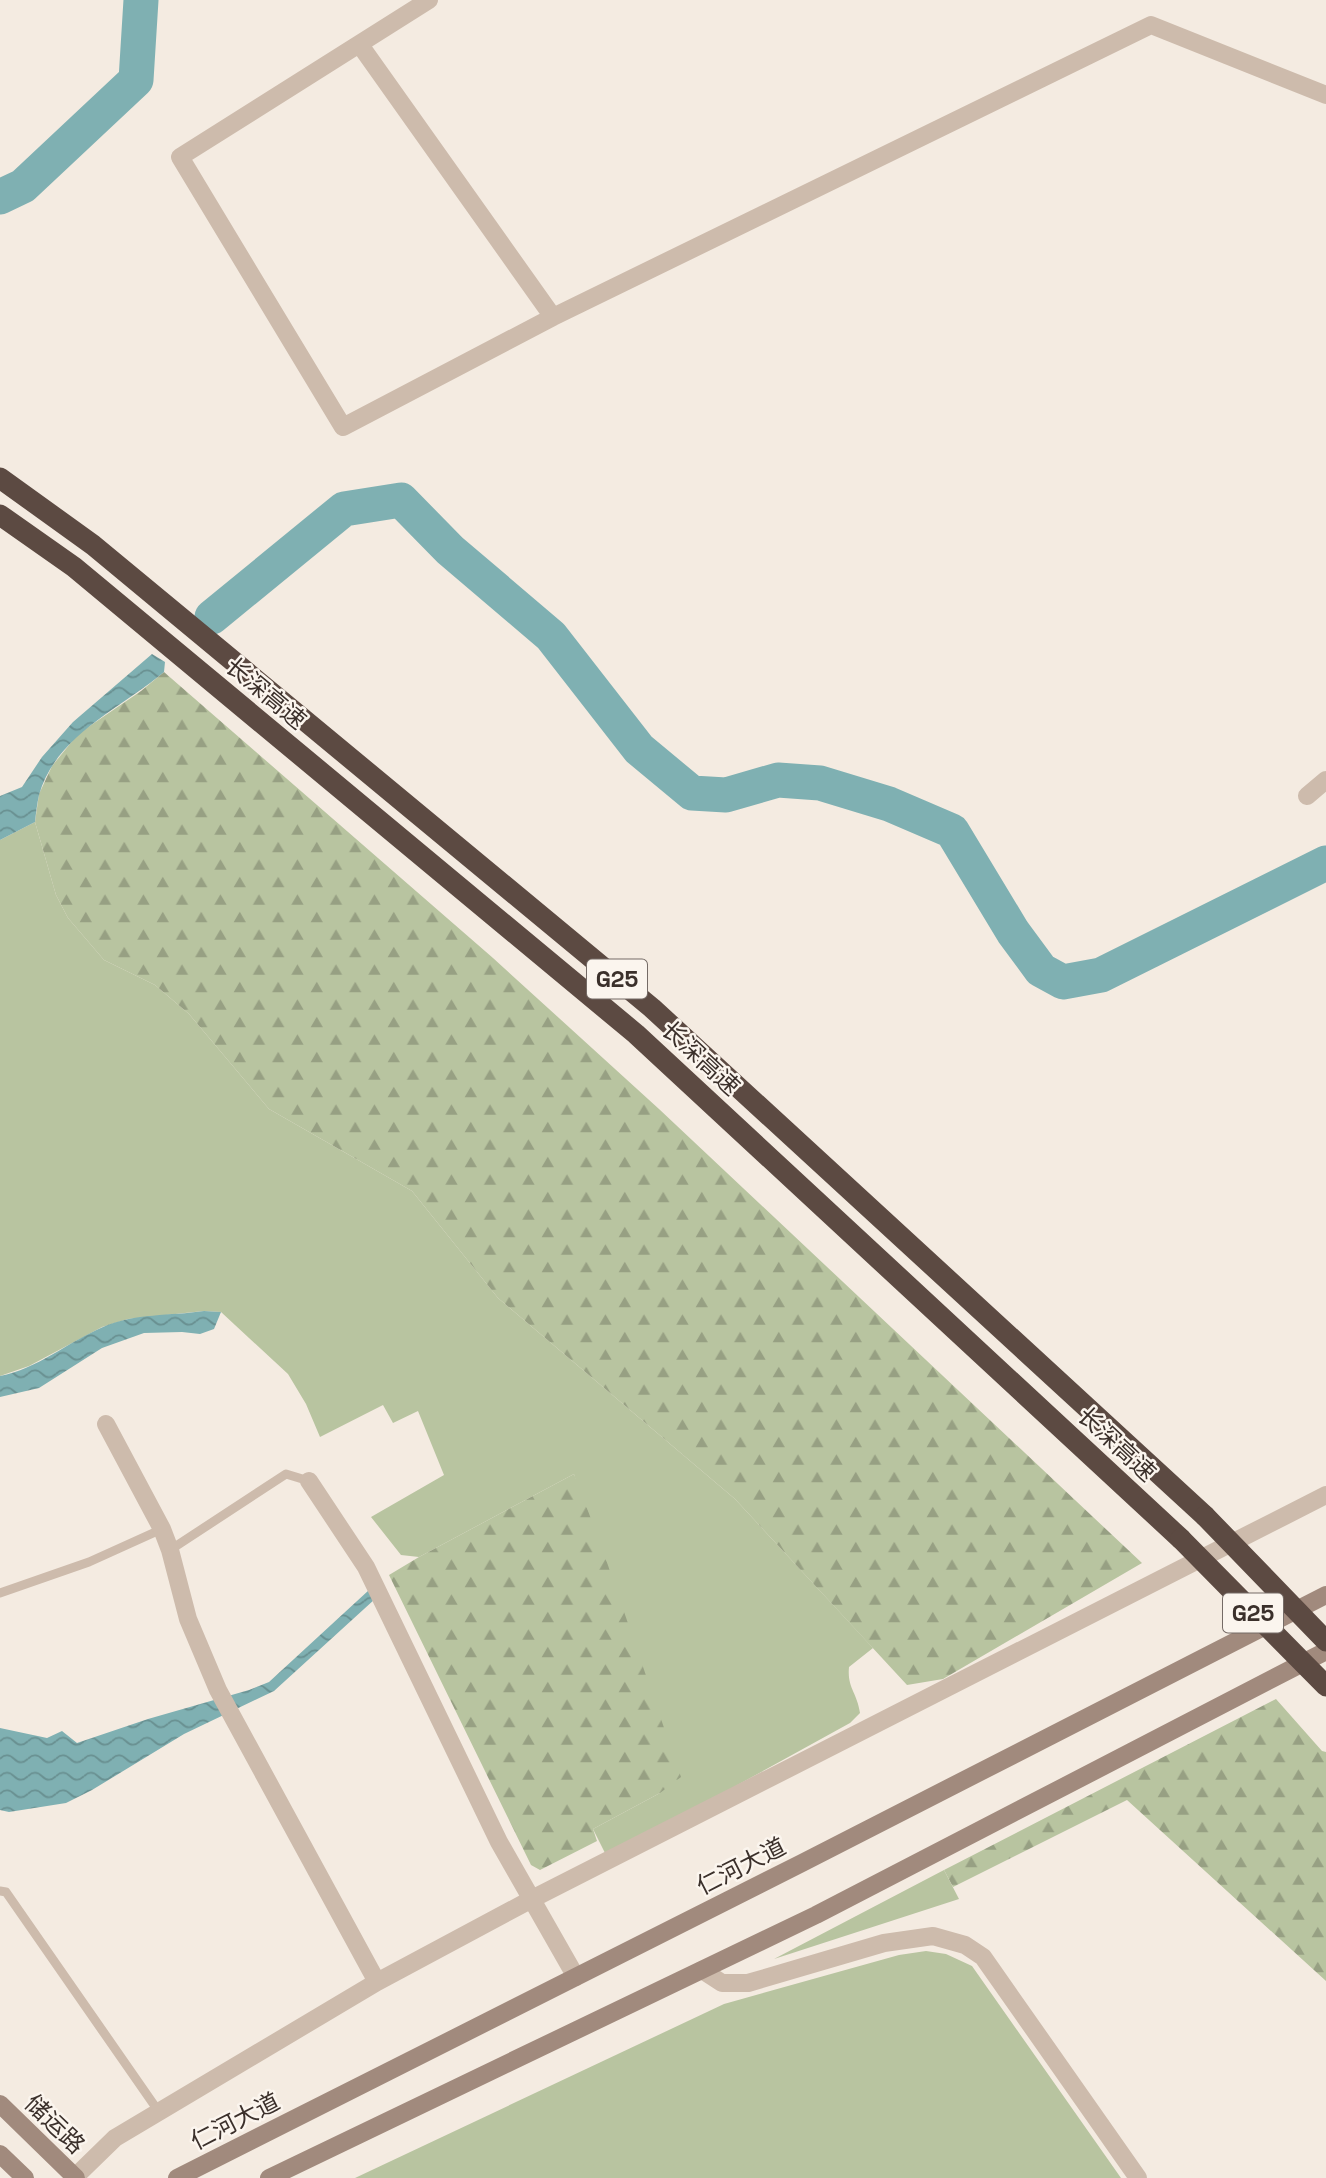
<svg xmlns="http://www.w3.org/2000/svg" width="1326" height="2178" viewBox="0 0 1326 2178" font-family="'Space Grotesk','Noto Sans SC',sans-serif">
<defs>
<pattern id="forest-firs" width="22" height="20" patternUnits="userSpaceOnUse" patternTransform="scale(1.75)"><rect width="22" height="20" fill="#b8c4a0"/><path d="M5 1l3.5 6h-7zM16 11l3.5 6h-7z" fill="#97a083"/></pattern>
<pattern id="water-waves" width="16" height="10" patternUnits="userSpaceOnUse" patternTransform="scale(1.75)"><rect width="16" height="10" fill="#7fb0b2"/><path d="M0 5q4-4 8 0t8 0" fill="none" stroke="#699091"/></pattern>
</defs>
<rect width="100%" height="100%" fill="#f4ebe1"/>
<path fill="#b8c4a0" d="M35 822 56 895 68 918 104 960 155 985 189 1014 269 1109 412 1191 498 1298 735 1499 873 1648 849 1667C847 1688 857 1692 860 1713L850 1723 607 1857 593 1829 660 1793 574 1474 419 1557 401 1555 371 1517 444 1475 418 1411 393 1423 383 1405 320 1437 306 1404 288 1374 221 1312 204 1311 128 1319 102 1327 29 1366 0 1376V840Z
M944 1870 959 1899 774 1959Z
M926 1951 946 1954 972 1966 1121 2178H355L724 2004 899 1955Z"/>
<path fill="url(#forest-firs)" d="M164 672 493 958 659 1109 1142 1563 943 1679 907 1685 735 1499 498 1298 412 1191 269 1109 189 1014 155 985 104 960 68 918 56 895 35 822 39 794 52 766 78 734 141 691Z
M574 1474 602 1548 681 1777 660 1793 593 1829 597 1841 540 1870 531 1865 389 1575 419 1557Z
M1276 1699 1322 1751 1326 1752V1981L1127 1800 953 1887 944 1870Z"/>
<path fill="url(#water-waves)" d="M152 654 165 662 164 672C120 709 56 735 39 795 37 804 36 813 35 822L0 840V796L22 787 42 757 73 722Z
M204 1311 221 1312 214 1329 200 1334 182 1332 144 1333 102 1348 39 1388 0 1397V1376C37 1369 68 1342 103 1327 135 1313 170 1316 204 1311Z
M369 1590 375 1599 274 1691 184 1734 92 1790 66 1803 9 1812 0 1810V1728L47 1738 62 1731 77 1743 148 1719 249 1690 269 1682Z"/>
<g fill="none" stroke-linecap="round" stroke-linejoin="round">
<path stroke="#7fb0b2" stroke-width="35" d="M0 197 23 186 136 80 141 0
M212 617 344 509 401 500 450 550 551 636 639 749 692 793 726 795 778 780 820 783 889 804 952 831 1013 932 1041 970 1063 982 1101 975 1326 863"/>
<path stroke="#cdbbac" stroke-width="9" d="M170 1550 286 1474 309 1481
M0 1593 89 1562 162 1529
M0 1891 6 1892 159 2112"/>
<path stroke="#cdbbac" stroke-width="18" d="M429 0 180 157 343 427 553 317
M360 45 553 317 1151 25 1326 95
M1307 796 1326 780
M106 1424 162 1529 170 1550 188 1619 218 1690 377 1982
M309 1481 366 1567 499 1842 576 1977
M702 1970 722 1983H748L884 1943 933 1936 965 1945 983 1957 1138 2178
M75 2177 115 2138 377 1982 532 1899 1326 1495"/>
<path stroke="#a18a7d" stroke-width="18" d="M0 2104 76 2178
M0 2154 25 2178
M177 2178 802 1863 1326 1595
M269 2178 816 1915 1326 1651"/>
<path stroke="#5c4a42" stroke-width="21" d="M0 478 93 545 652 1008 1205 1516
M0 515 74 567 636 1034 1181 1539"/>
<path stroke="#5c4a42" stroke-width="21" d="M1205 1516 1326 1641
M1181 1539 1326 1686"/>
</g>
<g text-anchor="middle" dominant-baseline="central" stroke-width="5" stroke-linejoin="round" paint-order="stroke">
<g fill="#fbf5ee" stroke="#756b66" stroke-width="2">
<rect x="587" y="959.5" width="60" height="39" rx="5"/>
<rect x="1223" y="1593.5" width="60" height="39" rx="5"/>
</g>
<g font-size="23" font-weight="bold" fill="#3b302b">
<text x="617" y="979">G25</text>
<text x="1253" y="1613">G25</text>
</g>
<g font-size="24" fill="#3b302b" stroke="#fbf5ee">
<text transform="translate(266 693) rotate(40)">长深高速</text>
<text transform="translate(701 1058) rotate(43)">长深高速</text>
<text transform="translate(1117 1444) rotate(43)">长深高速</text>
<text transform="translate(741 1866) rotate(-27)">仁河大道</text>
<text transform="translate(235 2121) rotate(-27)">仁河大道</text>
<text transform="translate(55 2124) rotate(44)">储运路</text>
</g>
</g>
</svg>
